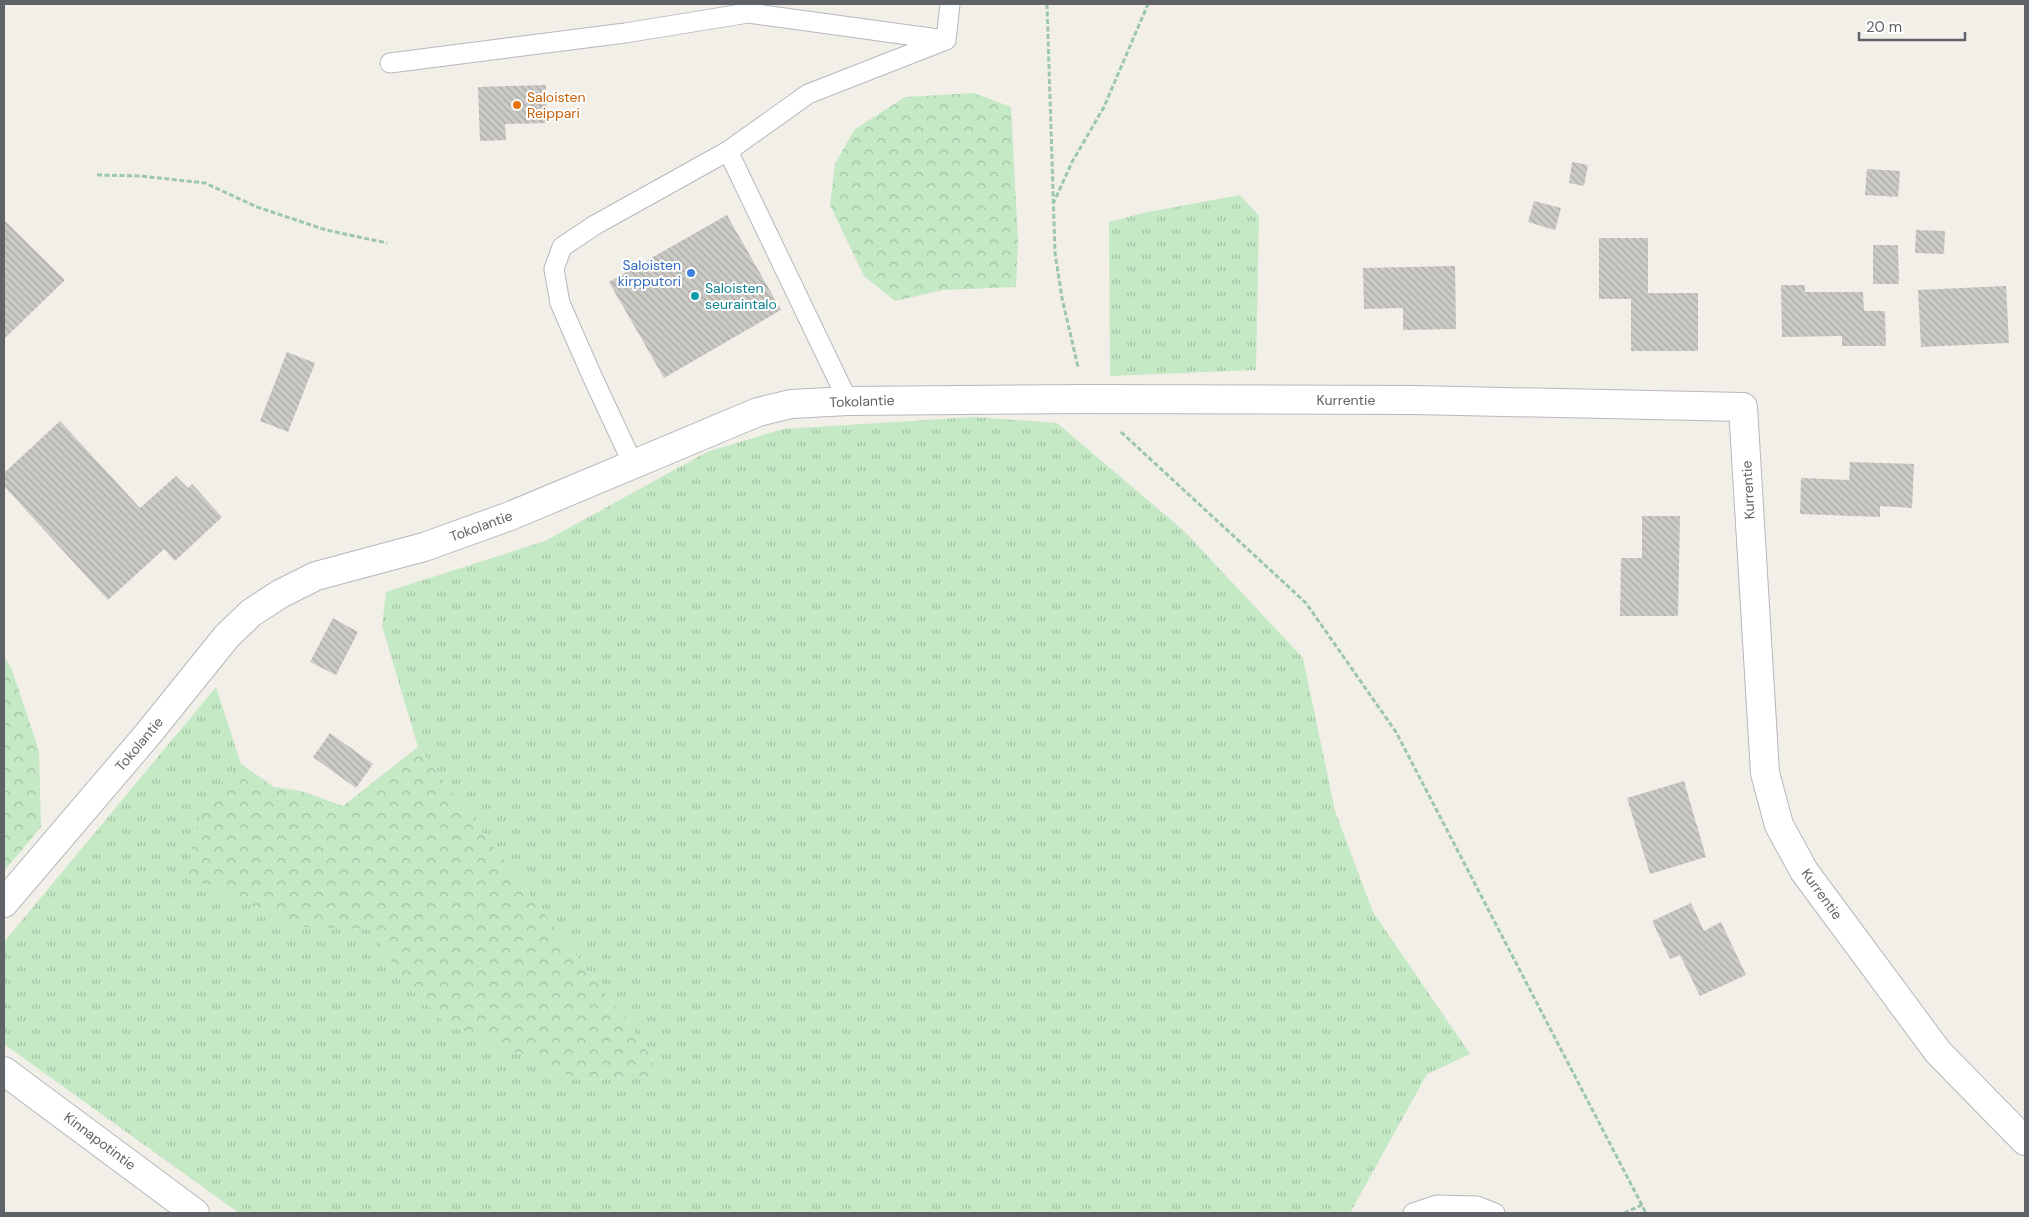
<svg xmlns="http://www.w3.org/2000/svg" width="2029" height="1217" viewBox="0 0 2029 1217" font-family="'DM Sans',sans-serif">
<defs>
<pattern id="grass-tufts" width="24" height="20" patternUnits="userSpaceOnUse" patternTransform="scale(1.25)"><rect width="24" height="20" fill="#c5e8c5"/><path d="M3 7l-1-3M5 7V3M7 7l1-3M15 17l-1-3M17 17v-4M19 17l1-3" fill="none" stroke="#a3c0a4"/></pattern>
<pattern id="forest-crowns" width="20" height="18" patternUnits="userSpaceOnUse" patternTransform="scale(1.25)"><rect width="20" height="18" fill="#c5e8c5"/><path d="M2 6a3 3 0 1 1 6 0M12 15a3 3 0 1 1 6 0" fill="none" stroke="#a3c0a4"/></pattern>
<pattern id="building-back-hatch" width="6" height="6" patternUnits="userSpaceOnUse" patternTransform="scale(1.25)"><rect width="6" height="6" fill="#cccac5"/><path d="M-1 5l2 2M0 0l6 6M5-1l2 2" fill="none" stroke="#a9a8a4"/></pattern>
</defs>
<rect width="100%" height="100%" fill="#f1efe8"/>
<path fill="url(#grass-tufts)" d="M1240 195 1259 216 1256 370 1110 376 1109 222 1143 213Z
M975 417 1057 423 1184 531 1303 658 1335 811 1373 912 1470 1054 1427 1074 1350 1213H239L4 1044V942L216 687 241 764 201 813 298 926 371 929 405 982 444 1022 579 1080 661 1077 643 1043 418 747 382 626 386 592 545 541 707 452 783 429Z"/>
<path fill="url(#forest-crowns)" d="M974 93 1011 107 1018 241 1016 287 943 290 895 301 864 276 830 205 835 164 854 130 905 97Z
M4 656 12 670 39 751 41 827 4 871Z
M418 747 643 1043 661 1077 579 1080 444 1022 405 982 371 929 298 927 185 876 204 801 241 764 274 787 301 791 343 806Z"/>
<path fill="url(#building-back-hatch)" d="M546 85 547 123 505 124 506 140 480 141 478 87Z
M1572 162 1588 165 1584 186 1569 183Z
M1867 169 1900 171 1898 197 1865 195Z
M1534 201 1561 208 1555 230 1528 222Z
M727 215 781 310 664 378 609 282Z
M4 220 65 280 4 339Z
M1916 230 1945 231 1944 254 1915 253Z
M1599 238H1648V293H1698V351H1631V299H1599Z
M1873 245H1898L1899 284H1873Z
M1455 266 1456 329 1403 330V308L1364 309 1363 268Z
M1781 285H1805V292H1863L1864 311H1885L1886 346H1842V336L1782 337Z
M2006 286 2009 343 1921 347 1918 290Z
M287 352 315 363 288 432 260 421Z
M60 421 140 508 176 476 188 488 192 484 222 517 175 561 164 549 108 600 4 486V473Z
M1850 462 1914 464 1912 508 1880 506V517L1800 514 1801 478 1849 480Z
M1642 516H1680L1678 616H1620L1621 558H1642Z
M333 618 358 632 336 675 310 662Z
M330 733 373 764 356 788 313 757Z
M1684 781 1706 857 1650 874 1627 798Z
M1691 903 1704 931 1721 922 1746 975 1700 996 1680 955 1670 959 1652 921Z"/>
<g fill="none" stroke-linecap="round" stroke-linejoin="round">
<defs>
<path id="service" d="M946 40 950 4
M390 63 625 33 748 13 945 40
M728 151 848 401
M633 464 592 376 560 303 554 269 562 247 595 225 728 151 808 94 946 40
M1413 1213 1437 1205 1477 1206 1495 1213"/>
<path id="minor" d="M4 903 148 734 227 636 251 613 280 594 316 576 424 547 510 516 758 412 791 404 848 401 1086 399 1414 400 1743 407 1765 773 1779 825 1804 871 1938 1052 2025 1141
M4 1071 195 1213"/>
</defs>
<use href="#service" stroke="#b5b8bc" stroke-width="21"/>
<use href="#minor" stroke="#b5b8bc" stroke-width="30"/>
<path stroke="#9cc7a9" stroke-width="3" stroke-dasharray="5 2.5" stroke-linecap="butt" d="M1047 4 1055 253 1062 298 1078 367
M97 175 141 176 205 183 257 207 326 230 387 243
M1053 204 1072 162 1104 107 1148 4
M1121 432 1306 603 1396 732 1646 1213
M1624 1213 1642 1205"/>
<use href="#service" stroke="#fff" stroke-width="19"/>
<use href="#minor" stroke="#fff" stroke-width="28"/>
</g>
<circle fill="#e8710a" stroke="#fff" stroke-width="2" cx="517" cy="105" r="5"/>
<circle fill="#3f7fe0" stroke="#fff" stroke-width="2" cx="691" cy="273" r="5"/>
<circle fill="#0f9aa8" stroke="#fff" stroke-width="2" cx="695" cy="296" r="5"/>
<g text-anchor="middle" dominant-baseline="central" stroke-width="4" stroke-linejoin="round" paint-order="stroke">
<g font-size="14" fill="#c56008" stroke="#fff" text-anchor="start">
<text x="527" y="97">Saloisten<tspan x="527" dy="16">Reippari</tspan></text>
</g>
<g font-size="14" fill="#366cbe" stroke="#fff" text-anchor="end">
<text x="681" y="265">Saloisten<tspan x="681" dy="16">kirpputori</tspan></text>
</g>
<g font-size="14" fill="#0d838f" stroke="#fff" text-anchor="start">
<text x="705" y="288">Saloisten<tspan x="705" dy="16">seuraintalo</tspan></text>
</g>
<g font-size="14" fill="#5f6368" stroke="#fff">
<text x="1346" y="400">Kurrentie</text>
<text transform="translate(862 401) rotate(-2)">Tokolantie</text>
<text transform="translate(1748 490) rotate(-93)">Kurrentie</text>
<text transform="translate(481 526) rotate(-20)">Tokolantie</text>
<text transform="translate(139 744) rotate(-50)">Tokolantie</text>
<text transform="translate(1822 894) rotate(54)">Kurrentie</text>
<text transform="translate(100 1141) rotate(37)">Kinnapotintie</text>
</g>
</g>
<rect width="2029" height="1217" fill="none" stroke="#5f6368" stroke-width="10"/>
<path d="M1859 32v8h106v-8" fill="none" stroke="#5f6368" stroke-width="2.5"/>
<text x="1866" y="32" font-size="15" fill="#5f6368" stroke="#ffffff" stroke-width="4" paint-order="stroke">20 m</text>
</svg>
